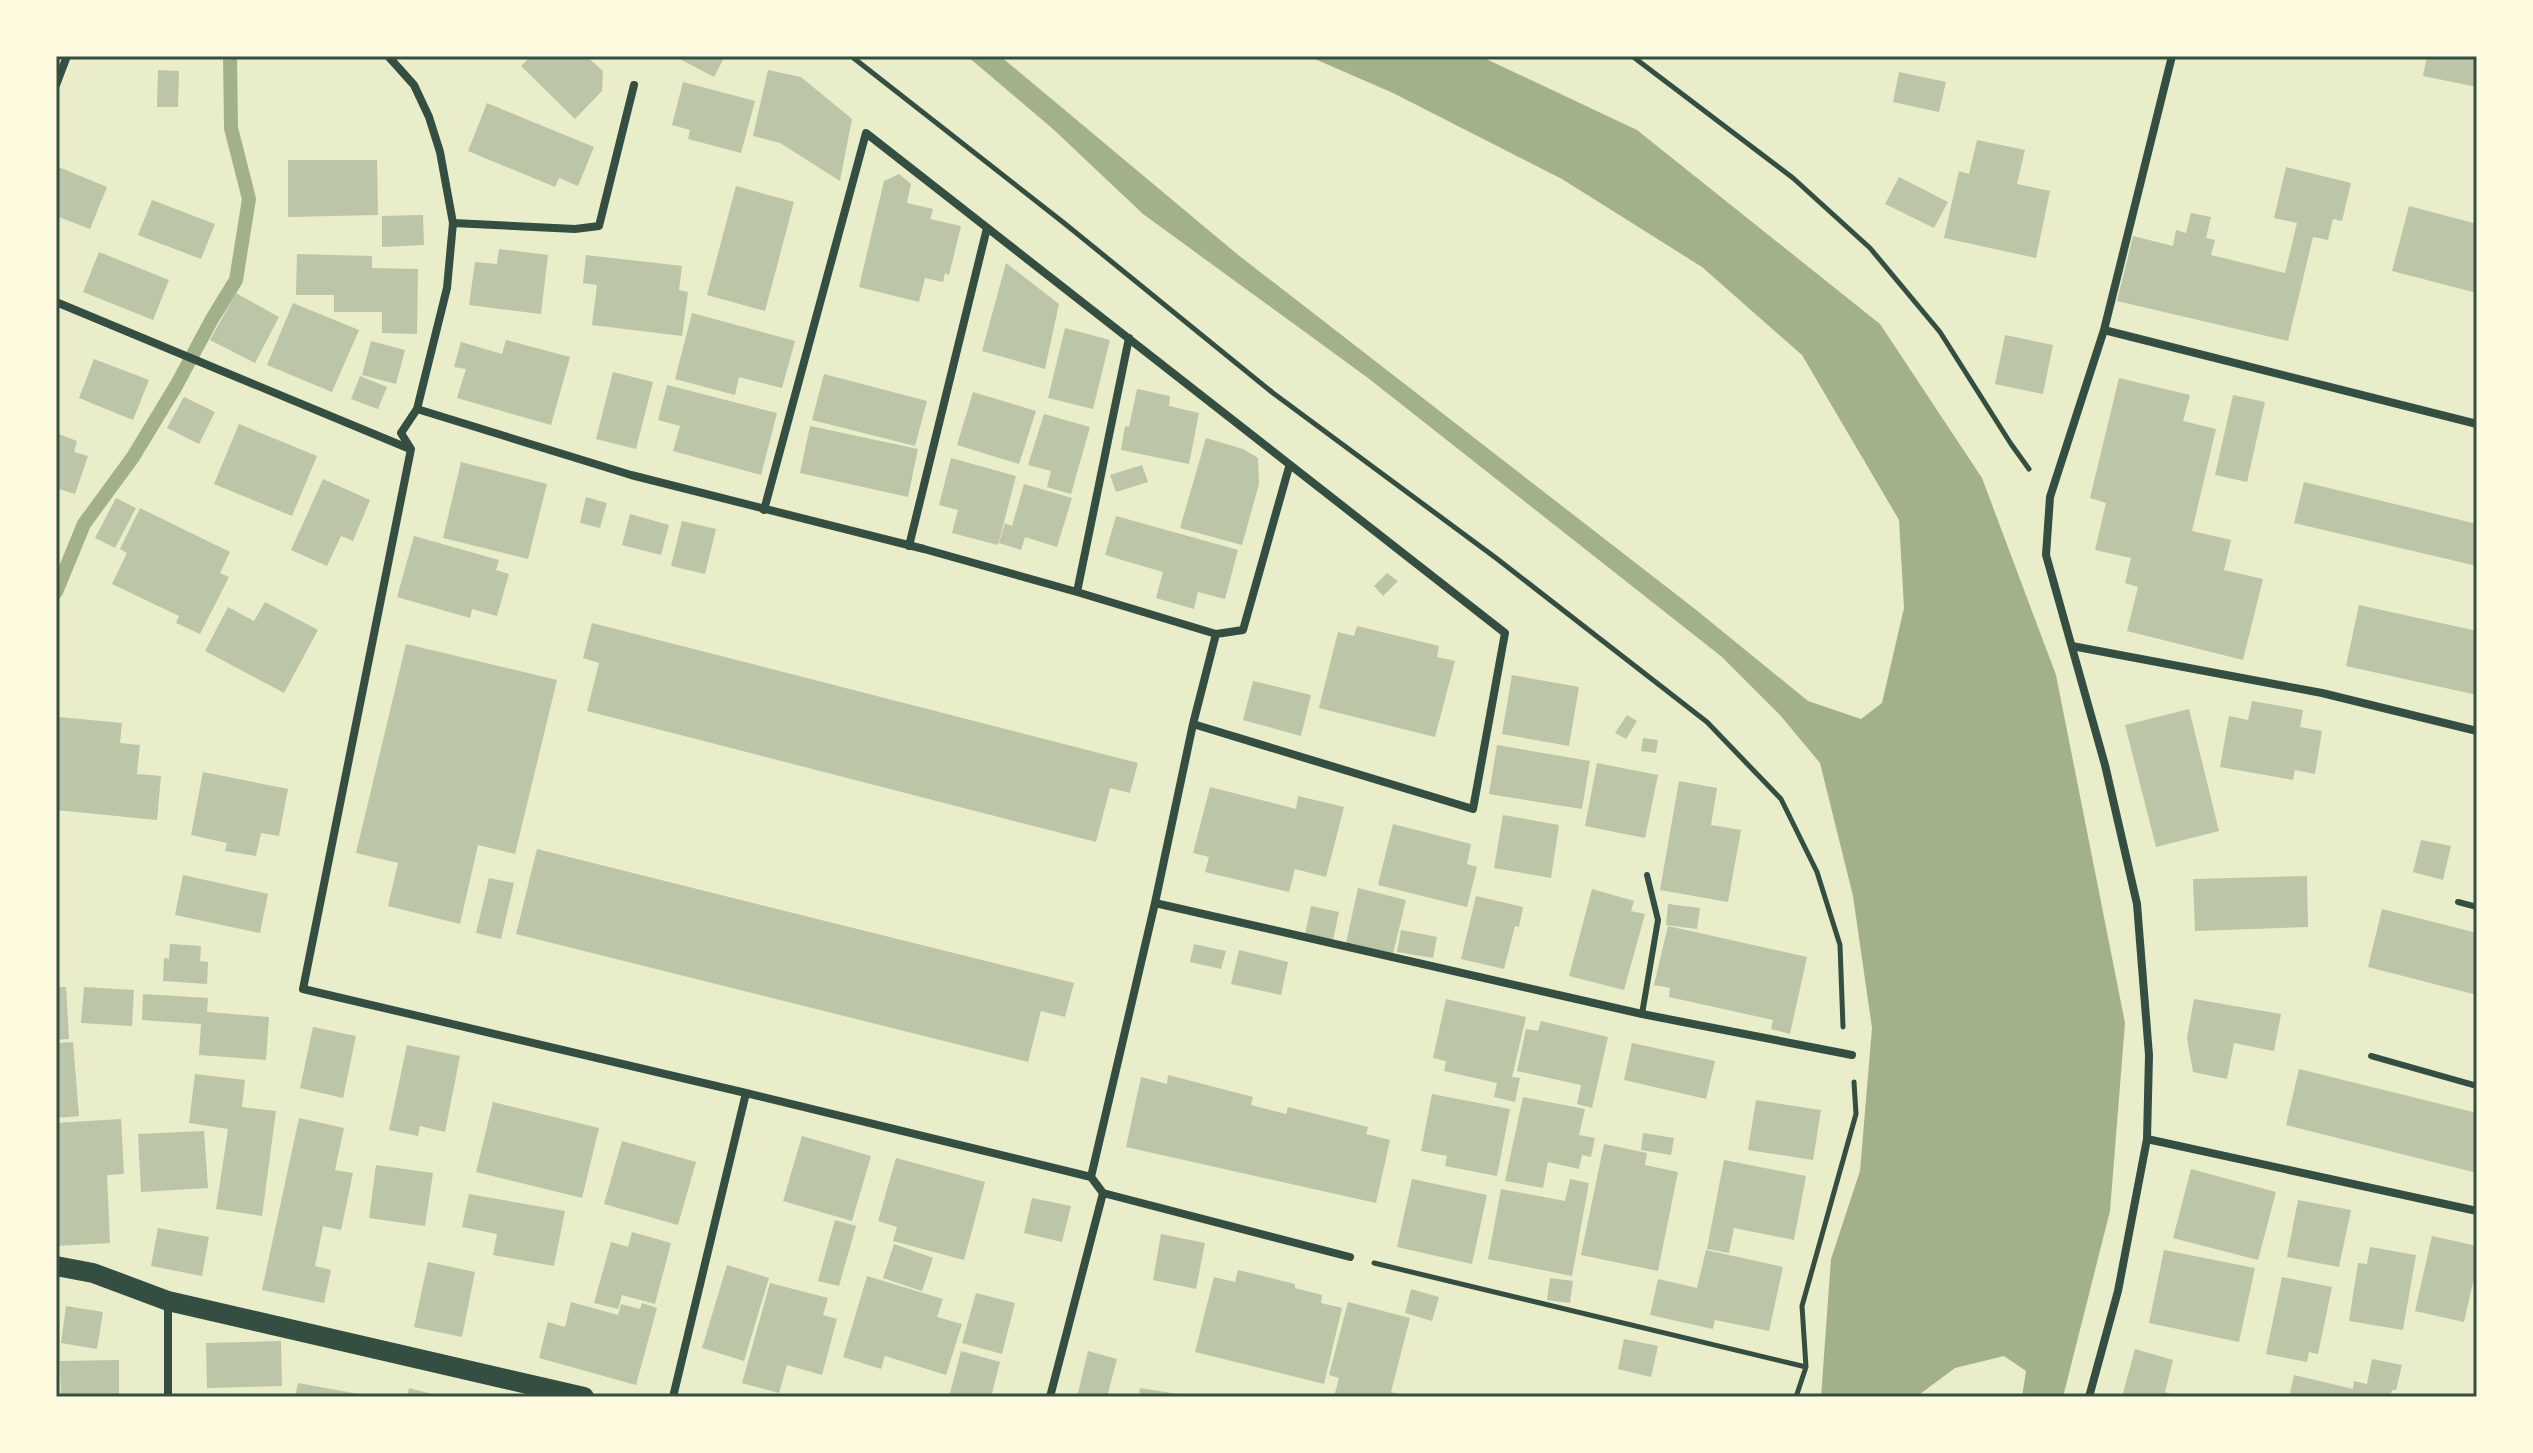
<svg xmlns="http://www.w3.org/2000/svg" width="2533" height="1453" viewBox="0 0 2533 1453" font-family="Montserrat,sans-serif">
<rect width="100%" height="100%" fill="#e9edc9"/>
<path fill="#a3b18a" d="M967 56H1000L1237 254 1695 609 1808 701 1861 719 1882 703 1904 608 1899 520 1802 355 1702 267 1562 179 1393 93 1308 56H1480L1501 66 1637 130 1880 324 1982 478 2056 675 2125 1023 2110 1211 2063 1397H2022L2026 1371 2004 1356 1955 1368 1916 1397H1821L1831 1259 1860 1171 1872 1028 1853 896 1820 763 1780 715 1722 657 1368 378 1143 214 1053 129Z"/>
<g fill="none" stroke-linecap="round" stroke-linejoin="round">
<path stroke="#a3b18a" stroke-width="14" d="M56 592 84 524 133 457 176 386 212 319 236 280 249 199 231 128 230 56"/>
</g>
<path fill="#bcc5a7" d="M531 56H586L603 71 602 91 575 119 521 66Z
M674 56H725L714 77Z
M2427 56H2477V87L2423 76Z
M158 70 179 71 178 107H157Z
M768 70 801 77 852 119 840 181 780 143 753 136Z
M1899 72 1946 82 1939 112 1893 102Z
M683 82 755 101 741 153 688 139 690 130 672 125Z
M487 103 594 147 578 186 559 178 555 187 468 151Z
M1977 140 2025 150 2017 184 2050 191 2036 258 1944 238 1959 171 1969 174Z
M288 160H377L378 215 288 217Z
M56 166 107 187 90 229 56 216Z
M2286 167 2351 183 2342 221 2333 219 2328 240 2313 237 2288 341 2117 301 2133 236 2173 246 2176 230 2186 233 2191 213 2211 217 2206 238 2215 240 2211 255 2285 273 2297 223 2274 218Z
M899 174 911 184 907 203 933 209 930 219 961 226 949 275 945 273 943 282 925 278 919 302 859 287 884 181Z
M1899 177 1948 202 1934 228 1885 204Z
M736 186 794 202 765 311 707 295Z
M152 200 215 224 201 259 138 235Z
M2409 206 2477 224V293L2392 271Z
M423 215 424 245 382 247V216Z
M499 249 548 255 541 314 469 305 475 262 497 264Z
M99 252 169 280 153 320 83 292Z
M297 254 372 256V268L418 269 417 334 382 333V312H334V295H296Z
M586 255 682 266 679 290 688 292 682 336 592 325 597 285 583 283Z
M1006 263 1059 304 1045 369 982 351Z
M236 293 279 317 255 363 210 340Z
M293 303 359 330 332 392 267 365Z
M692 313 795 341 782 388 739 377 735 395 675 379Z
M1065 328 1110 340 1093 409 1048 398Z
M2005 335 2053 345 2043 394 1995 384Z
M506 340 570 357 551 425 457 398 466 369 454 367 461 342 502 354Z
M371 341 405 350 396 384 362 375Z
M94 359 149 380 133 420 79 398Z
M613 372 653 382 636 449 596 439Z
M824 374 927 401 915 446 812 420Z
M360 376 387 387 378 409 351 399Z
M2119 378 2190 395 2183 421 2216 429 2192 531 2231 540 2224 570 2263 579 2243 660 2127 631 2138 587 2125 583 2131 558 2095 550 2106 503 2090 498Z
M667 385 777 413 761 475 673 451 680 426 658 420Z
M1137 389 1170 396 1169 406 1199 413 1189 464 1121 450 1125 426 1129 427Z
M973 392 1036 411 1019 464 957 445Z
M2233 395 2265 402 2247 482 2215 475Z
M184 397 215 412 199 444 167 428Z
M1044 414 1090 427 1071 494 1047 487 1051 471 1028 465Z
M239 424 317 456 292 516 214 484Z
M810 426 918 449 908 497 800 473Z
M56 433 77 441 74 452 88 456 75 494 56 488Z
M1206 438 1243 449 1258 458 1259 484 1242 545 1180 528Z
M951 458 1016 476 998 545 952 533 958 510 939 505Z
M461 462 547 484 528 559 443 538Z
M1142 465 1148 482 1116 492 1110 475Z
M323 479 370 500 353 541 341 536 327 566 291 550Z
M2304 482 2477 524V566L2294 523Z
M1024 484 1072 498 1057 547 1025 537 1021 550 999 543 1005 523 1012 526Z
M586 497 607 503 600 528 580 523Z
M116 498 136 508 115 548 95 538Z
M140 508 230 552 220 573 229 577 200 634 176 623 179 616 112 584 127 553 120 549Z
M630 514 669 525 661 555 622 545Z
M1116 516 1238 550 1225 599 1198 592 1194 609 1156 598 1163 572 1105 555Z
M682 521 716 529 705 574 671 566Z
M414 536 499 560 496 570 509 574 497 616 472 609 470 618 397 597Z
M1387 573 1398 581 1383 596 1374 586Z
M265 602 318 630 284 693 205 651 228 607 254 621Z
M2359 605 2477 631 2474 646 2477 647V695L2346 666Z
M592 623 1138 763 1130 793 1110 788 1096 842 587 711 599 663 583 658Z
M1357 626 1439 646 1437 657 1455 661 1435 737 1319 708 1338 632 1354 636Z
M406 644 557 680 515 854 478 845 460 924 388 906 398 863 356 853Z
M1512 675 1579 687 1569 746 1502 734Z
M1253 681 1311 695 1301 736 1243 720Z
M2252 701 2303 710 2300 727 2322 731 2315 774 2295 770 2293 780 2220 767 2229 716 2248 720Z
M2189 709 2219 831 2156 847 2125 725Z
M1627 715 1637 721 1626 739 1615 733Z
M59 717 122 723 120 743 140 745 137 774 161 776 157 820 56 810V753Z
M1643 738 1658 740 1656 753 1641 751Z
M1497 745 1590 761 1582 809 1489 794Z
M1597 763 1658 775 1645 838 1585 826Z
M203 772 288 789 279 836 261 833 256 856 225 851 227 843 191 835Z
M1679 781 1717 788 1711 825 1741 830 1728 902 1660 890Z
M1210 787 1296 809 1298 796 1344 807 1326 877 1295 869 1289 892 1205 872 1209 857 1193 853Z
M1503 815 1559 825 1551 878 1494 868Z
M1393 824 1471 844 1467 864 1477 867 1467 907 1378 885Z
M2421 840 2451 846 2443 880 2413 872Z
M537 849 1074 983 1065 1017 1041 1011 1028 1062 516 934Z
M183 875 268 894 260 933 175 915Z
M2307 876 2308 927 2195 931 2193 879Z
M489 878 514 883 501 939 476 933Z
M1358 888 1406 900 1393 954 1346 943Z
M1592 889 1634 901 1631 911 1645 914 1624 990 1569 976Z
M1476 896 1523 907 1519 927 1515 926 1504 969 1461 959Z
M1668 904 1700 908 1697 929 1666 925Z
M1311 906 1339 912 1333 940 1305 934Z
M2382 909 2477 933V995L2368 967Z
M1668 926 1807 957 1790 1034 1771 1029 1773 1020 1669 997 1670 988 1654 985Z
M1401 930 1437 937 1433 958 1397 952Z
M170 944 201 946 200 961 208 962 207 984 163 981 164 958 169 959Z
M1194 944 1226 951 1221 969 1190 962Z
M1239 950 1288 962 1281 995 1231 984Z
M56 987H66L69 1039 56 1040Z
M84 987 134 990 132 1026 81 1023Z
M143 994 208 998 207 1012 269 1017 266 1060 199 1055 201 1024 142 1020Z
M1446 999 1526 1017 1512 1077 1520 1078 1515 1102 1494 1097 1497 1083 1444 1071 1446 1061 1433 1058Z
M2194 999 2281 1014 2274 1051 2234 1043 2227 1079 2193 1072 2187 1038Z
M1541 1021 1608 1037 1592 1108 1577 1104 1581 1085 1517 1071 1526 1029 1538 1031Z
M313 1027 356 1036 343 1098 300 1088Z
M73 1042 79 1116 56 1118V1043Z
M1632 1043 1715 1061 1706 1099 1624 1080Z
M407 1045 460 1056 445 1132 420 1126 418 1136 389 1130Z
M2299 1069 2477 1113V1173L2286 1125Z
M195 1074 245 1080 242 1107 276 1111 262 1216 216 1209 228 1129 189 1123Z
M1168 1075 1253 1097 1251 1105 1286 1114 1288 1107 1368 1127 1366 1134 1390 1140 1376 1203 1126 1147 1141 1077 1167 1084Z
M1432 1094 1510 1109 1497 1176 1445 1166 1447 1156 1421 1151Z
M1523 1097 1585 1109 1579 1135 1595 1138 1591 1157 1582 1155 1579 1169 1548 1162 1543 1188 1505 1181Z
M1756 1100 1821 1110 1813 1160 1748 1150Z
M493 1102 599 1128 582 1198 476 1172Z
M299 1118 344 1128 335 1170 353 1173 341 1230 323 1226 315 1266 331 1270 324 1303 262 1290Z
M121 1119 124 1174 107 1175 110 1243 56 1246V1123Z
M204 1131 208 1188 141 1192 138 1134Z
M1643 1133 1674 1138 1671 1155 1641 1150Z
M802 1136 871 1156 852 1221 783 1201Z
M622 1141 696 1162 678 1225 604 1204Z
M1604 1144 1647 1153 1645 1165 1678 1172 1658 1271 1581 1255Z
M896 1158 985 1182 964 1260 893 1241 897 1227 878 1221Z
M1724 1160 1806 1176 1794 1240 1734 1228 1729 1253 1707 1249Z
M376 1165 433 1173 425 1226 369 1218Z
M2191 1169 2276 1192 2258 1260 2173 1238Z
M1412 1179 1487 1195 1472 1264 1397 1247Z
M1570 1179 1589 1183 1572 1276 1488 1259 1501 1189 1565 1201Z
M469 1194 565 1211 554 1266 493 1255 497 1234 462 1227Z
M1032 1198 1071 1206 1062 1242 1024 1233Z
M2298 1200 2351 1210 2339 1267 2287 1257Z
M835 1220 856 1226 839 1286 818 1281Z
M158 1228 209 1237 202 1276 151 1266Z
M632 1232 671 1243 655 1304 622 1295 618 1309 594 1303 611 1242 628 1247Z
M1161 1234 1205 1243 1196 1289 1153 1280Z
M2432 1236 2477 1246V1265L2464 1322 2415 1311Z
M894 1244 933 1258 922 1291 883 1278Z
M2370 1247 2416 1255 2403 1330 2349 1321 2358 1263 2367 1264Z
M1706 1250 1783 1267 1769 1331 1715 1320 1713 1329 1650 1315 1658 1279 1697 1288Z
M2164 1250 2255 1268 2239 1342 2149 1323Z
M428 1262 475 1272 462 1337 414 1327Z
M727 1265 769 1278 744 1361 702 1348Z
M1238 1270 1295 1284V1288L1322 1295 1321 1303 1342 1308 1324 1384 1195 1352 1214 1277 1235 1282Z
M867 1276 943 1299 937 1317 962 1324 946 1375 885 1356 881 1369 843 1357Z
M2282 1277 2332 1287 2318 1354 2309 1352 2307 1362 2266 1354Z
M1550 1278 1573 1281 1570 1303 1547 1300Z
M770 1283 828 1298 823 1315 837 1319 822 1375 787 1365 779 1393 742 1383Z
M1411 1289 1439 1297 1432 1321 1405 1313Z
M976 1293 1015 1303 1002 1354 962 1343Z
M571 1302 618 1315 621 1304 640 1309 642 1303 657 1308 636 1385 539 1358 548 1322 565 1327Z
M1348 1302 1410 1318 1391 1392 1400 1394 1399 1397H1334L1339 1378 1329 1375Z
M66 1306 103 1312 97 1349 61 1343Z
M1624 1339 1658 1346 1651 1377 1618 1369Z
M281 1341 282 1386 207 1388 206 1343Z
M2135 1349 2173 1360 2165 1392 2180 1397H2122Z
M961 1351 1000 1362 991 1397H949Z
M1088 1351 1117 1359 1107 1397H1077Z
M2372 1359 2402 1365 2396 1390H2392L2390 1397H2289L2294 1375 2353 1389 2354 1381 2367 1384Z
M119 1360V1397H61L60 1361Z
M298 1383 359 1394 358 1397H295Z
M409 1388 439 1396V1397H407Z
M1140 1388 1184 1395V1397H1139Z"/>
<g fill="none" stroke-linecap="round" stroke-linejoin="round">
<path stroke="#344e41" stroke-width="5" d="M851 56 1064 223 1273 393 1496 558 1707 722 1781 799 1817 872 1840 945 1843 1027
M1632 56 1793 178 1870 248 1940 332 2011 444 2029 469
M1374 1263 1806 1367
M1796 1397 1806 1367 1802 1306 1856 1114 1854 1082"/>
<path stroke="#344e41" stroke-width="6" d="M2458 902 2477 907
M1642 1014 1658 920 1647 875
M2371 1056 2477 1086"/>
<path stroke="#344e41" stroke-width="8" d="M388 56 414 85 429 117 440 152 453 223 447 288 417 409 401 433 411 449 303 989 746 1093 1091 1177 1103 1193 1050 1397
M56 85 67 56
M453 223 575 229 599 226 634 85
M56 302 410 449
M2104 330 2477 424
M417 409 631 475 924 549 1077 592 1216 634 1243 630 1289 467
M764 510 866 133C1079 300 1291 468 1505 633L1473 809 1193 724
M909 546 987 228
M1077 592 1129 338
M2072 646 2322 693 2477 731
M1155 903 1642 1014 1852 1055
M2147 1139 2477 1211
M1091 1177 1155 903 1193 724 1216 634
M1103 1193 1350 1257
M168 1397V1301
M673 1397 746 1093
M2089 1397 2118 1291 2147 1139 2149 1055 2137 904 2105 765 2046 555 2050 497 2104 330 2172 56"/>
<path stroke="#344e41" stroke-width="20" d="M56 1266 93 1273 168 1301 584 1397"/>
</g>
<rect width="2533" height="1453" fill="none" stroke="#fefae0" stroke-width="116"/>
<rect x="58" y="58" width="2417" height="1337" fill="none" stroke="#344e41" stroke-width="3"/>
</svg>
